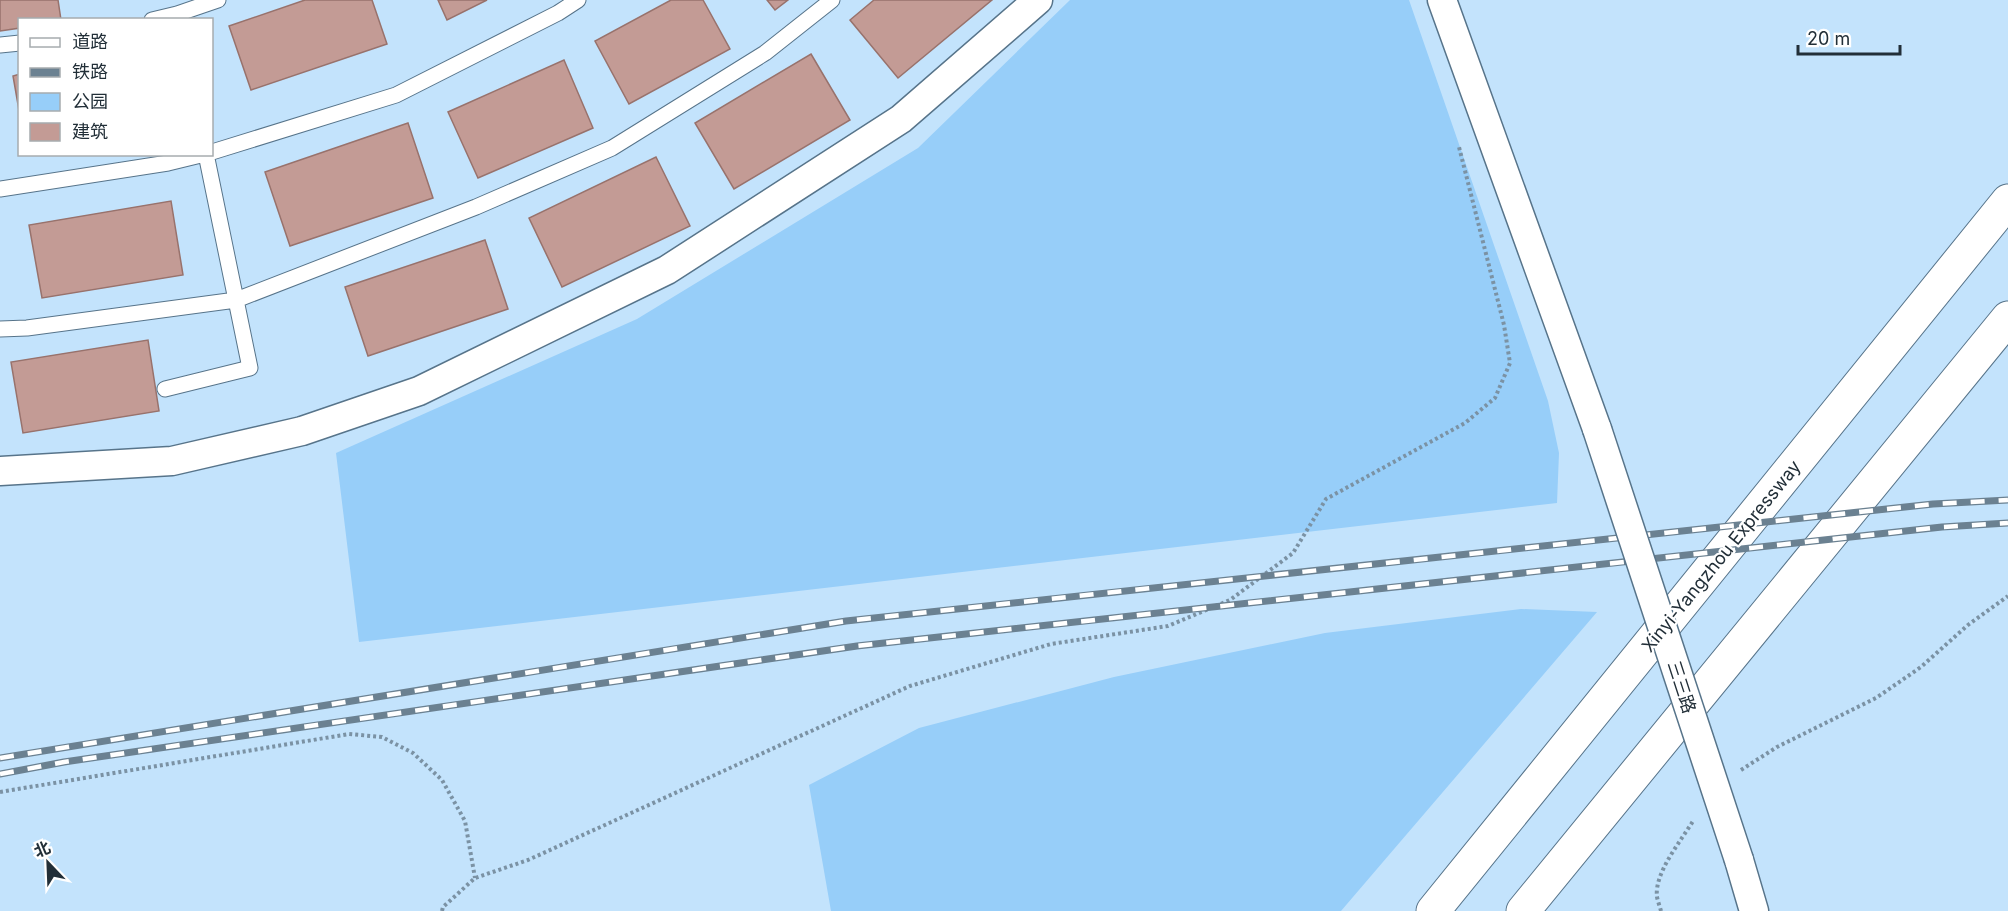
<svg xmlns="http://www.w3.org/2000/svg" width="2008" height="911" viewBox="0 0 2008 911" font-family="Inter,'Noto Sans SC',sans-serif">
<rect width="100%" height="100%" fill="#c3e3fc"/>
<path fill="#97cef9" d="M1070 0H1409L1548 401 1559 453 1557 503 359 642 336 453 637 319 918 148Z
M1521 609 1597 612 1341 911H831L809 785 919 728 1114 677 1325 633Z"/>
<path fill="#c39b95" stroke="#98726c" stroke-width="1.5" d="M0 0H58L61 20H20V28L0 31Z
M305 0H372L387 44 251 90 229 26Z
M438 0H487L447 20Z
M671 0H703L730 49 629 104 595 41Z
M767 0H788L775 10Z
M874 0H992L898 78 850 20Z
M811 54 850 120 734 189 695 123Z
M564 60 593 128 478 178 448 112Z
M20 74V116L13 76Z
M408 123 433 198 290 246 265 172Z
M656 157 690 226 562 287 529 218Z
M171 201 183 275 42 298 29 225Z
M485 240 508 309 368 356 345 287Z
M148 340 159 411 23 433 11 362Z"/>
<g fill="none" stroke-linecap="round" stroke-linejoin="round">
<defs>
<path id="service" d="M152 20 177 14 218 0
M0 45 20 43
M212 152 396 95 558 13 578 0
M0 189 168 163 205 154
M0 329 27 328 236 300 476 207 612 148 765 53 832 0
M165 389 250 368 206 154"/>
<path id="minor" d="M1442 0 1597 429
M0 471 172 461 302 431 419 391 667 270 901 119 1038 0
M1739 860 1754 911"/>
<path id="motorway" d="M1433 911 2008 201
M1523 911 2008 318"/>
</defs>
<use href="#service" stroke="#57748a" stroke-width="17"/>
<use href="#minor" stroke="#57748a" stroke-width="31"/>
<use href="#motorway" stroke="#57748a" stroke-width="35"/>
<path stroke="#7b92a4" stroke-width="4" stroke-dasharray="3 3" stroke-linecap="butt" d="M1741 770 1777 747 1876 698 1921 667 1968 625 2008 596
M0 792 349 734 382 737 413 753 442 780 465 821 475 878
M442 911 443 907 475 878 528 860 910 686 1051 644 1168 626 1230 600 1293 553 1326 499 1465 423 1495 398 1510 363 1504 325 1459 147
M1661 911C1660 907 1658 902 1657 897 1654 873 1681 841 1693 821"/>
<use href="#service" stroke="#fff" stroke-width="15"/>
<use href="#minor" stroke="#fff" stroke-width="28"/>
<use href="#motorway" stroke="#fff" stroke-width="33"/>
<defs>
<path id="rail" d="M0 758 846 621 1933 504 2008 500
M0 774 64 762 857 646 1942 527 2008 523"/>
</defs>
<use href="#rail" stroke="#6b8191" stroke-width="7"/>
<use href="#rail" stroke="#fff" stroke-width="4.5" stroke-dasharray="14" stroke-linecap="butt"/>
<defs>
<path id="minor-bridge" d="M1597 429 1739 860"/>
</defs>
<use href="#minor-bridge" stroke="#57748a" stroke-width="31" stroke-linecap="butt"/>
<use href="#minor-bridge" stroke="#fff" stroke-width="28"/>
</g>
<g text-anchor="middle" dominant-baseline="central" stroke-width="4.5" stroke-linejoin="round" paint-order="stroke">
<g font-size="18" fill="#222f38" stroke="#fff">
<text transform="translate(1721 556) rotate(-51)">Xinyi-Yangzhou Expressway</text>
<text transform="translate(1682 687) rotate(72)">三三路</text>
</g>
</g>
<rect x="18" y="18" width="195" height="138" fill="#ffffff" stroke="#a7acaf" stroke-width="1.5"/>
<rect x="30" y="38" width="30" height="9" fill="#ffffff" stroke="#a7acaf" stroke-width="1.5"/>
<text x="72" y="48" font-size="18" fill="#222f38">道路</text>
<rect x="30" y="68" width="30" height="9" fill="#6b8191" stroke="#a7acaf" stroke-width="1.5"/>
<text x="72" y="78" font-size="18" fill="#222f38">铁路</text>
<rect x="30" y="93" width="30" height="18" fill="#97cef9" stroke="#a7acaf" stroke-width="1.5"/>
<text x="72" y="108" font-size="18" fill="#222f38">公园</text>
<rect x="30" y="123" width="30" height="18" fill="#c39b95" stroke="#a7acaf" stroke-width="1.5"/>
<text x="72" y="138" font-size="18" fill="#222f38">建筑</text>
<g transform="translate(48 863) rotate(337)" stroke="#ffffff" stroke-width="4.5" paint-order="stroke">
<path d="M0-4.5L10 22L0 15L-10 22Z" fill="#222f38"/>
<text y="-9" font-size="16" font-weight="bold" text-anchor="middle" fill="#222f38">北</text>
</g>
<path d="M1798 45v9h102v-9" fill="none" stroke="#222f38" stroke-width="3"/>
<text x="1807" y="45" font-size="18" fill="#222f38" stroke="#ffffff" stroke-width="4.5" paint-order="stroke">20 m</text>
</svg>
